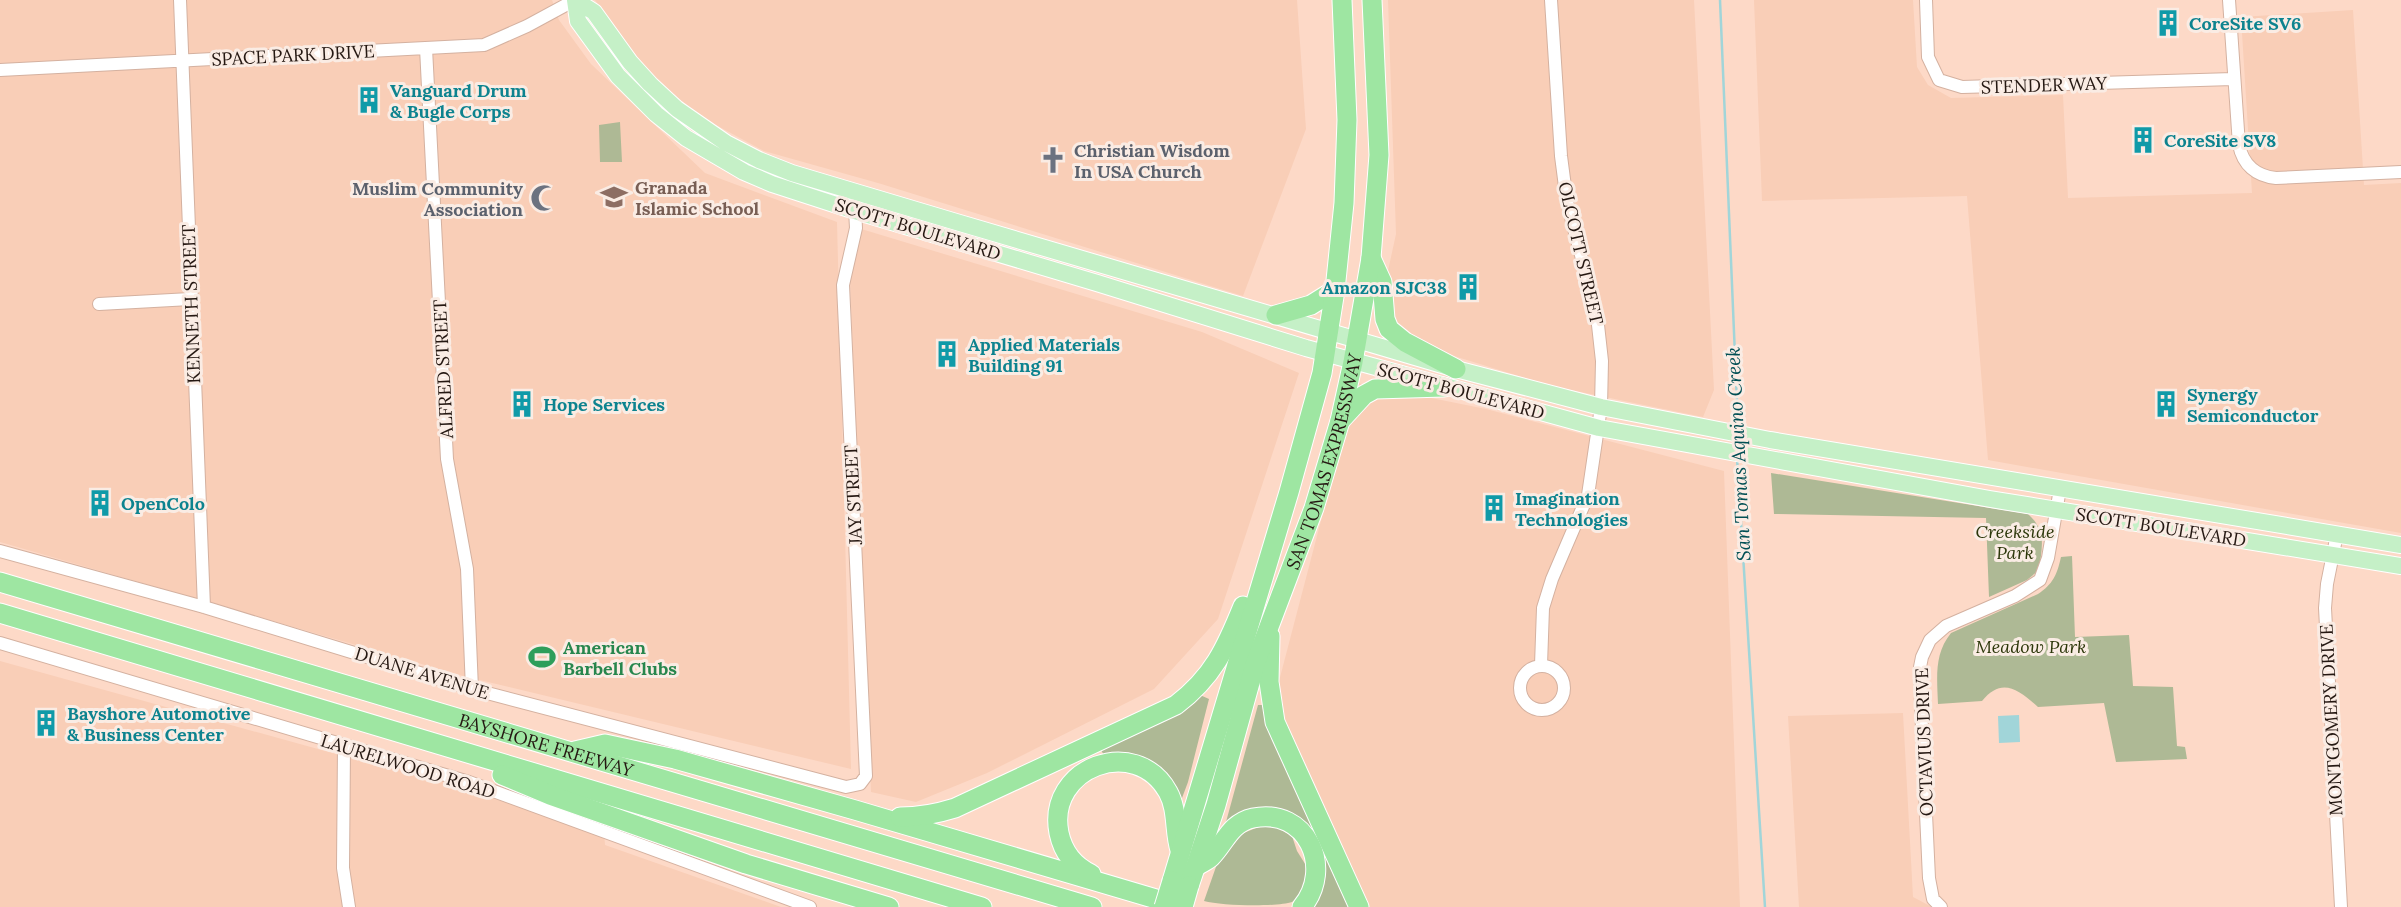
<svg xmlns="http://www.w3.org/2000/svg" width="2401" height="907" viewBox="0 0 2401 907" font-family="Lora,serif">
<rect width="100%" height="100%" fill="#fdd9c7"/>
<path fill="#f9ceb7" d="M0 0H552L559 20 591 64 705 173 837 222 851 769 463 676 0 542Z
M595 0H1297L1306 129 1243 296 878 183 764 151 703 118 651 76Z
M1388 0H1694L1714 390 1703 417 1551 386 1454 356 1378 317 1396 234Z
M1754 0H1913L1917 67 1928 85 1951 98 2063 95 2068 198 2252 193 2241 17 2353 10 2364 185 2401 183V533L1988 460 1967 196 1762 201Z
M858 228 1202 332 1299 373 1218 619 1154 689 987 773 916 802 871 792 849 256Z
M1357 383 1486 409 1724 471 1740 907H1367L1272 708Z
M0 661 343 756 344 746 604 832 605 845 781 907H0Z
M1903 713 1913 897 1932 907H1799L1788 716Z"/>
<path fill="#aeb995" d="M620 122 622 162H600L599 125Z
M1771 473 2028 514C2047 531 2042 546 2039 570L2027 580 1989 597 1986 518 1774 514Z
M2072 556 2075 637 2129 635 2133 686 2173 687 2177 746 2185 747 2187 759 2116 762 2104 703 2038 707C2019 690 2002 676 1982 701L1938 704C1937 677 1934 654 1951 633L2038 594C2053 584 2057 575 2061 557Z
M1200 695 1209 699 1188 782 1179 806 1176 795 1105 757 1101 750Z
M1258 705H1267L1317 823 1310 830 1226 822Z
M1261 826 1278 828 1292 836 1297 851 1307 867C1306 879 1304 894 1292 902 1277 907 1222 906 1204 901L1217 864 1238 839 1236 836Z
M1329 857 1353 907H1310L1323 859Z"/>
<path fill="#a1d5d9" d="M2019 715 2020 742 1999 743 1998 716Z"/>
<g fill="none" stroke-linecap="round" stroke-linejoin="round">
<path stroke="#a1d5d9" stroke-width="2.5" d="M1720 0 1738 427
M1737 458 1765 907"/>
<defs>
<path id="minor" d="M180 0 204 607
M1926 0 1928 57 1939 80 1962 87 2233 79
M2229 0 2239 145C2243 165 2256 176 2276 178L2401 172
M426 48 447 459 467 569 472 689
M0 70 484 45 527 26 575 0
M99 304 190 299
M2337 534 2327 584 2325 608 2341 907
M0 551 204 607 472 689 846 787 860 784 866 776 843 285 856 228 854 192
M0 643 469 782 810 907
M1541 665 1543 608 1552 579 1588 495 1601 407 1602 361 1597 316 1567 202 1561 156 1551 0
M1520 688a22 22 0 1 1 44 0a22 22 0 1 1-44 0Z
M344 746 343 868 349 907
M1941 907 1933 899 1929 878 1921 706 1920 667 1922 657 1930 640 1946 626 2015 596 2040 580 2048 558 2060 489"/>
<path id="major" d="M575 0 578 21 618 76 656 114 686 138 744 172 772 184 855 211 1097 283 1306 348 1599 428 1990 499 2401 566
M575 0 594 12 630 62 650 84 677 109 726 143 759 160 792 173 953 221 1456 369 1601 407 1770 440 2401 545"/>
<g id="highway">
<path d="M1371 258 1382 282 1385 319 1389 329 1405 342 1456 369"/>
<path d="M1276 315 1311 305 1335 290"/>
<path d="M1340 421 1364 395 1375 389 1444 387"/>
<path id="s1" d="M0 582 1092 907"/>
<path d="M0 613 982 907"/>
<path d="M1270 636 1269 682 1275 722 1359 907"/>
<path d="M575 751 605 744 675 759 855 810 1180 906"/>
<path d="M502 775 550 795 746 864 889 907"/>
<path d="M900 817C920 817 936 814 955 808L1176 705C1213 677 1226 648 1243 606"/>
<path d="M1197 866C1201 863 1207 861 1211 857 1225 843 1230 823 1253 818 1307 807 1334 868 1302 907"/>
<path d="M1091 874C1074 866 1063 852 1059 833 1046 767 1136 734 1168 792 1178 810 1174 831 1180 850"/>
<path d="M1172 881 1289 492 1322 373 1335 290 1344 203 1347 120 1342 0"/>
<path id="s2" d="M1189 886 1216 805 1256 661 1314 508 1340 421 1353 362 1371 258 1379 155 1372 0"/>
</g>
</defs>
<use href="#minor" stroke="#d4b1a0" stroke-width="14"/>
<use href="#major" stroke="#fff" stroke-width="18"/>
<use href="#highway" stroke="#fff" stroke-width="21"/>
<use href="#minor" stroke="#fff" stroke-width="12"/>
<use href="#major" stroke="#c5f0c7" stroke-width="16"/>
<use href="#highway" stroke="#9ee6a2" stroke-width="19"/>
<defs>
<path id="highway-bridge" d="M1164 907 1172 881
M1183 907 1189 886"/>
</defs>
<use href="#highway-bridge" stroke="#fff" stroke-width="21" stroke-linecap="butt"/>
<use href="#highway-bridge" stroke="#9ee6a2" stroke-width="19"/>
</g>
<defs>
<symbol id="building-bare" viewBox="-9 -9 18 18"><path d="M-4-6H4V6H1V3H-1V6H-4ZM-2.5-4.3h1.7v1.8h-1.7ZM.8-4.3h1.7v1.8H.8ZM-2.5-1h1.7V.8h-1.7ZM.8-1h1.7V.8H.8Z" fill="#0f9aa8" stroke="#faece4" stroke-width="2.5" paint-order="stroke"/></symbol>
<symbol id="church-bare" viewBox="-9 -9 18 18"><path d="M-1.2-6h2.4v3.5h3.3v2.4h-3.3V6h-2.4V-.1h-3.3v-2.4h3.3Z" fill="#6b7280" stroke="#faece4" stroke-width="2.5" paint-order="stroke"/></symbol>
<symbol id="school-bare" viewBox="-9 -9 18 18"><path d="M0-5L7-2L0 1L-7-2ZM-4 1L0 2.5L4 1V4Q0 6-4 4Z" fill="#8d6e63" stroke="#faece4" stroke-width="2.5" paint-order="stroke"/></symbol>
<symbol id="mosque-bare" viewBox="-9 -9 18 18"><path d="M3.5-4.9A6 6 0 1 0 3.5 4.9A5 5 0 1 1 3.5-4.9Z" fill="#6b7280" stroke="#faece4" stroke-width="2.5" paint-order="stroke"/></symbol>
<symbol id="stadium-bare" viewBox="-9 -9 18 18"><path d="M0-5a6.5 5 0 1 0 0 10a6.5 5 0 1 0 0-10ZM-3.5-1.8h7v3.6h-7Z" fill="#2e9e5b" stroke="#faece4" stroke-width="2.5" paint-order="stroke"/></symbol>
</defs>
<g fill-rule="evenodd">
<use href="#building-bare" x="2149" y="4" width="38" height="38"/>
<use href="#building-bare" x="350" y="81" width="38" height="38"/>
<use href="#building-bare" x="2124" y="121" width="38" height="38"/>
<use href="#church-bare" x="1034" y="141" width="38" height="38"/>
<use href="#school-bare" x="595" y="178" width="38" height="38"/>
<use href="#mosque-bare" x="525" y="179" width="38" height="38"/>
<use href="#building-bare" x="1449" y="268" width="38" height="38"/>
<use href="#building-bare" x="928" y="335" width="38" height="38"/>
<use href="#building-bare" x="503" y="385" width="38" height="38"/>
<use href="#building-bare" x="2147" y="385" width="38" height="38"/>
<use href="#building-bare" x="81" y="484" width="38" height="38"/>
<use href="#building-bare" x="1475" y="489" width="38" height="38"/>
<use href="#stadium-bare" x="523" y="638" width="38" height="38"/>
<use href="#building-bare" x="27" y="704" width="38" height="38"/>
</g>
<g text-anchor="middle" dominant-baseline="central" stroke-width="6" stroke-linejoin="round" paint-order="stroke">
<g font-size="18" font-weight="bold" fill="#0d838f" stroke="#faece4" text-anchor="start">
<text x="2189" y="23">CoreSite SV6</text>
<text x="390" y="90">Vanguard Drum<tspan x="390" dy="21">&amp; Bugle Corps</tspan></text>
<text x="2164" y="140">CoreSite SV8</text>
<text x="1447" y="287" text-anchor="end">Amazon SJC38</text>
<text x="968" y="344">Applied Materials<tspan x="968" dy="21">Building 91</tspan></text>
<text x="2187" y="394">Synergy<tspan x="2187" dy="21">Semiconductor</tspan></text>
<text x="543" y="404">Hope Services</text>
<text x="1515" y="498">Imagination<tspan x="1515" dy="21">Technologies</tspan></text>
<text x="121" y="503">OpenColo</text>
<text x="67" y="713">Bayshore Automotive<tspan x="67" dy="21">&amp; Business Center</tspan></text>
</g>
<g font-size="18" fill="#251812" stroke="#faece4">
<text transform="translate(293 55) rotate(-3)">SPACE PARK DRIVE</text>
<text transform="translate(2044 85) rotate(-2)">STENDER WAY</text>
<text transform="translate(918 229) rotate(17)">SCOTT BOULEVARD</text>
<text transform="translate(1581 253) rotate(77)">OLCOTT STREET</text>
<text transform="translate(191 304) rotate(-92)">KENNETH STREET</text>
<text transform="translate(443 369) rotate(-93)">ALFRED STREET</text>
<text transform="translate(1461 391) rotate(15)">SCOTT BOULEVARD</text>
<text stroke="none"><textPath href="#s2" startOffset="446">SAN TOMAS EXPRESSWAY</textPath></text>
<text transform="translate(853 495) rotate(-93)">JAY STREET</text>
<text transform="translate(2161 527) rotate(9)">SCOTT BOULEVARD</text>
<text transform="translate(422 673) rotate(17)">DUANE AVENUE</text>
<text transform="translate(2331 720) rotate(-93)">MONTGOMERY DRIVE</text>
<text transform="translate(1924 742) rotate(-92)">OCTAVIUS DRIVE</text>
<text stroke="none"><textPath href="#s1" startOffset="570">BAYSHORE FREEWAY</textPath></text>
<text transform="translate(408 766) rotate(17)">LAURELWOOD ROAD</text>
</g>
<g font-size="18" font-weight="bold" fill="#5b616d" stroke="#faece4" text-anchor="start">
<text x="1074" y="150">Christian Wisdom<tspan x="1074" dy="21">In USA Church</tspan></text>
<text x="523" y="188" text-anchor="end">Muslim Community<tspan x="523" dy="21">Association</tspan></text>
</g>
<g font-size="18" font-weight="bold" fill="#785e54" stroke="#faece4" text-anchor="start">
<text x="635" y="187">Granada<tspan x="635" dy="21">Islamic School</tspan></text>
</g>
<g font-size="18" font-style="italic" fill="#2c370a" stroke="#faece4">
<text x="2015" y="531">Creekside<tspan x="2015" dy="21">Park</tspan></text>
<text x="2031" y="646">Meadow Park</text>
</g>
<g font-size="18" font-weight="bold" fill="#27864d" stroke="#faece4" text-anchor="start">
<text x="563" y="647">American<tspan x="563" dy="21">Barbell Clubs</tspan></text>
</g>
<g font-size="19" font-style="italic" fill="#004f54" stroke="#faece4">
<text transform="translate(1738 454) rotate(-93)">San Tomas Aquino Creek</text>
</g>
</g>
</svg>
